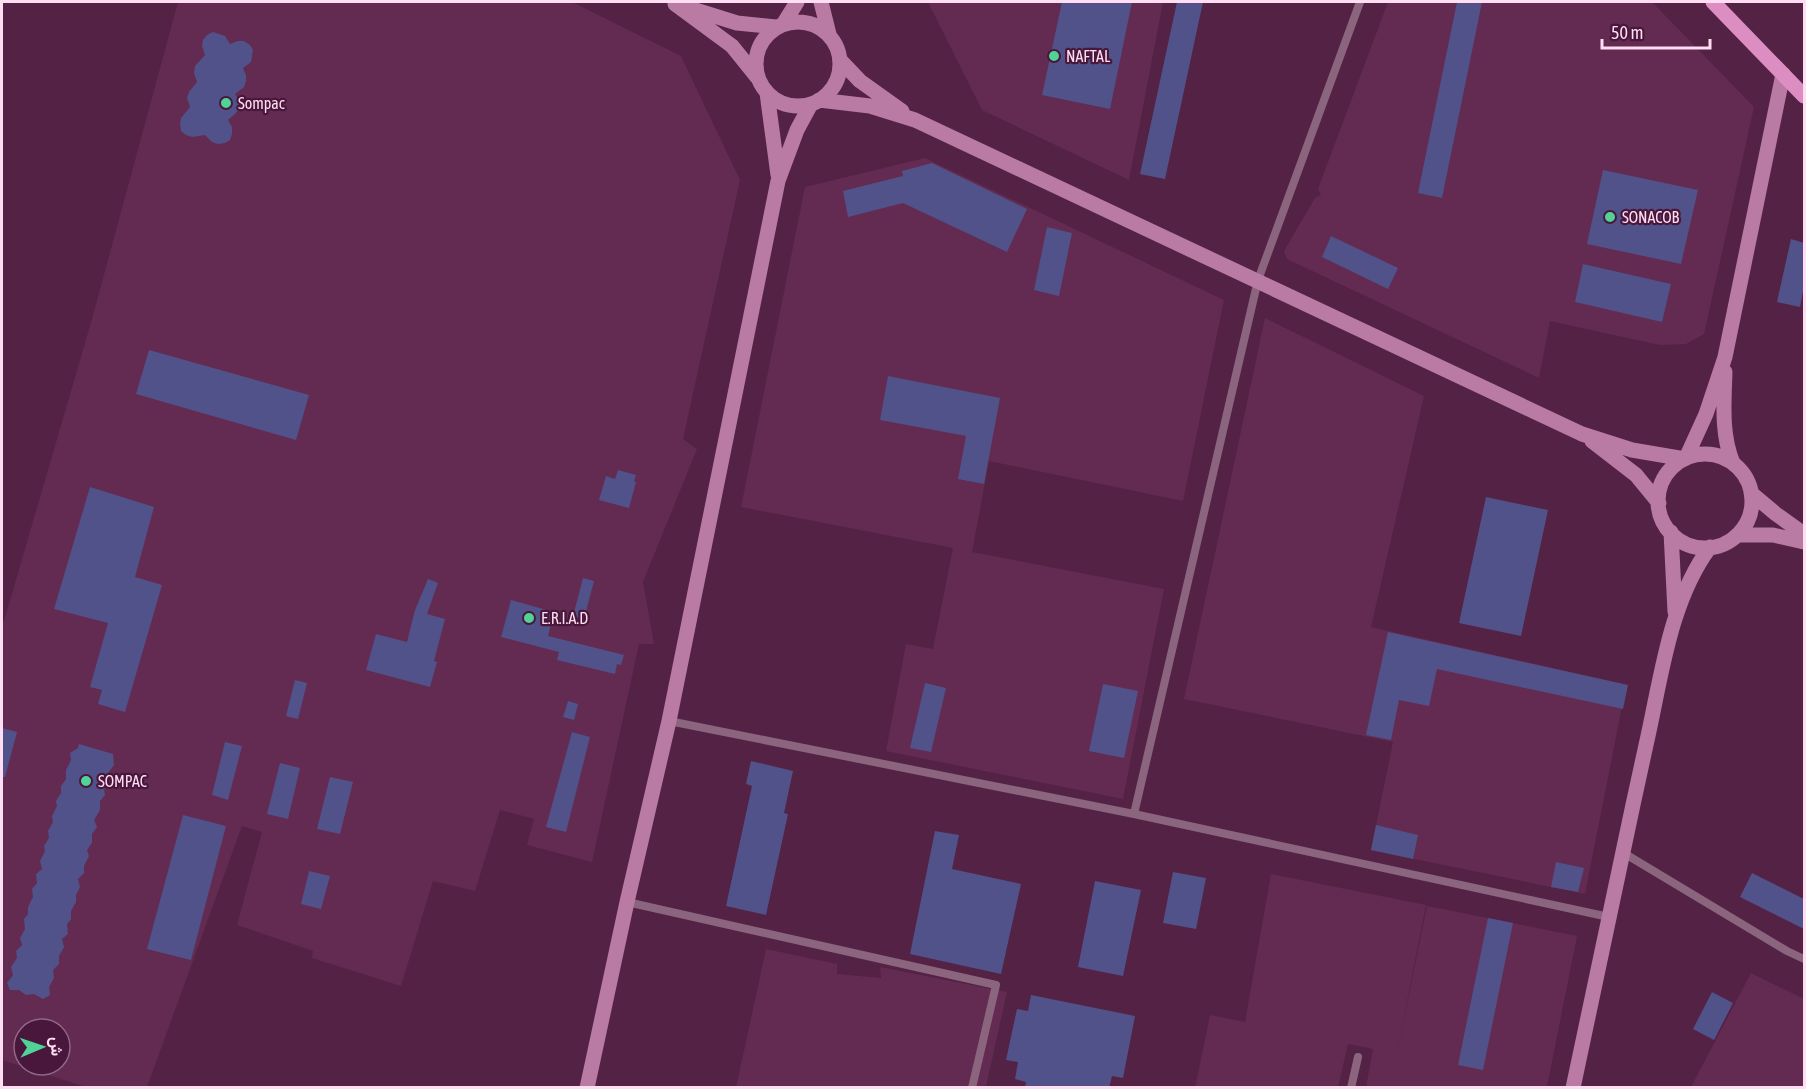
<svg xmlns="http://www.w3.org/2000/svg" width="1806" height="1089" viewBox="0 0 1806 1089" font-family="'Asap Condensed',Vazirmatn,sans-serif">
<rect width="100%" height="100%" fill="#542245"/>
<path fill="#632b52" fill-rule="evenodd" d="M178 2H572L681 56 740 180 683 439 697 449 643 582 654 644H639L592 862 527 845 534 819 500 810 475 891 433 881 401 986 312 958 313 951 237 925 262 832 242 826 147 1087H86L2 1060V628L92 319ZM24 1029H60V1065H24Z
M928 2H1163L1129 180 982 110Z
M1388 2H1652L1754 107 1704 334 1686 344 1660 345 1550 321 1539 378 1287 259 1284 251 1315 198 1321 195 1318 189Z
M925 158 1224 300 1183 501 989 461 972 552 1164 589 1123 799 886 751 906 644 933 649 953 548 741 507 805 187Z
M1265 318 1424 396 1371 627 1628 685 1626 686 1585 894 1371 850 1393 742 1184 699Z
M1271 874 1426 905 1397 1053 1427 906 1577 936 1547 1087H1366L1373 1049 1348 1044 1338 1087 1195 1088 1210 1015 1245 1022Z
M766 949 837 964V974L881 978 880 967 1007 992 986 1087 736 1088Z
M1751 973 1804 999V1087H1691Z"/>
<path fill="#505289" d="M1062 2H1132L1110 109 1042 95Z
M1177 2H1203L1165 179 1140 174Z
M1457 2H1482L1442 198 1418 193Z
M213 32 225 36 230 44 238 41H244L250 45 253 50 251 62 243 68 246 75V81L244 87 235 94 239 101V108L236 113 228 120 232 127V134L230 140 225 143 218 144 212 142 205 135 192 137 186 135 181 131 180 124 181 118 190 107 187 98 189 92 197 82 194 73 195 66 205 55 202 46 203 40 207 35Z
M932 163 1027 209 1007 252 903 203 848 217 843 191 903 176 902 171Z
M1603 170 1698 190 1681 264 1587 244Z
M1047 227 1072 233 1059 296 1034 290Z
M1331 236 1398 268 1388 289 1322 257Z
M1791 239 1804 243V286L1800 307 1777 302Z
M1583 264 1671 284 1662 322 1575 302Z
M149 350 309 395 296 440 136 394Z
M888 376 1000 398 984 484 958 479 966 436 880 420Z
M618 470 636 475 634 481 636 482 629 508 599 500 606 476 615 479Z
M90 487 154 507 135 577 162 585 125 712 98 704 102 690 90 687 108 623 54 609Z
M1486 497 1548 510 1521 636 1459 623Z
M583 578 594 581 584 619 573 616Z
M428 579 438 583 427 614 445 619 434 661 437 662 430 687 366 670 376 634 407 642 415 610Z
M511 600 554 612 548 636 624 655 621 665 617 664 615 674 557 660 559 652 501 637Z
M1388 632 1628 685 1623 709 1437 669 1429 706 1399 700 1391 740 1366 735Z
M295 680 307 683 298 719 286 716Z
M925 683 946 688 931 752 910 748Z
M1103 684 1138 691 1124 758 1089 751Z
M568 701 578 704 574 720 563 717Z
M2 728 17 732 5 777H2Z
M572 732 590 737 566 832 546 827Z
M225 742 242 746 228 800 212 795Z
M79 744 113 754 114 765 108 773 109 780 104 790 105 795 100 801V810L94 820 97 827 92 834V843L87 850 89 856 84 866V873L78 879 80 887 76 895V902L71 911V919L67 924 68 934 62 939 64 947 59 956V964L53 970 54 978 49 987 50 995 43 999 34 994 26 995 19 990H10L7 983 13 975 11 967 17 958 16 951 22 945 20 938 25 929 24 919 28 914V907L33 897 32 889 37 883 36 874 42 869 40 861 45 851 44 846 49 838 48 831 53 822 52 816 57 806 56 801 61 793V786L66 779V770L71 760 70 753 78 748Z
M751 761 793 771 784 813 788 814 766 915 726 906 752 786 746 784Z
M280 763 300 768 288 819 267 814Z
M330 777 353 782 340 834 317 829Z
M183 815 226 826 191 960 147 949Z
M1376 825 1418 835 1413 859 1371 850Z
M935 831 959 835 952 869 1021 884 1001 974 910 954Z
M1556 862 1584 868 1578 892 1551 887Z
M309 871 330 876 321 909 301 904Z
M1173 872 1206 878 1196 929 1163 923Z
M1752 873 1804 899V929L1740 897Z
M1095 881 1141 890 1123 976 1078 967Z
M1488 918 1513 923 1483 1070 1458 1065Z
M1712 992 1733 1003 1714 1040 1693 1029Z
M1031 995 1135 1016 1123 1078 1112 1076 1109 1088H1025L1026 1082 1015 1079 1018 1062 1006 1060 1017 1009 1028 1011Z"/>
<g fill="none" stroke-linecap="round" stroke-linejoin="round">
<path stroke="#8b647d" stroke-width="8" d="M669 721 1134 814 1609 917
M1134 814 1258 280 1360 2
M1622 852 1787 951 1804 959
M627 902 996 985 972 1088
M1351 1088 1358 1057"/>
<path stroke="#b97ba4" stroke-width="15" d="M821 2 829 34
M675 4 732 46 757 77
M689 8 737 23 776 27
M756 64a42 42 0 1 1 84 0a42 42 0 1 1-84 0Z
M784 23 797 2
M840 60 860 81 902 111
M767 93 778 175
M819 100 870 106 915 120 1582 434 1632 450 1685 459
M1725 372C1724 403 1721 434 1733 463
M1592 441 1636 475 1659 503
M1658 501a47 47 0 1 1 94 0a47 47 0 1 1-94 0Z
M1686 458 1706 414 1725 357 1783 74
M1751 493 1776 514 1804 534
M1671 532 1675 612
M1737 535H1773L1804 542
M587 1088 627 902 669 721 778 181 797 130 811 104
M1573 1088C1597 973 1621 859 1646 745 1661 680 1669 602 1710 547"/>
<path stroke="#dc8dc2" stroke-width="15" d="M1713 2 1804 96"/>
</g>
<g fill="#51d398" stroke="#48173b" stroke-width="2">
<circle cx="1054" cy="56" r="6"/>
<circle cx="226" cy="103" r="6"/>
<circle cx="1610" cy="217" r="6"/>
<circle cx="529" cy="618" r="6"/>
<circle cx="86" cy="781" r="6"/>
</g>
<g text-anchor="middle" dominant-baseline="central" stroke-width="4.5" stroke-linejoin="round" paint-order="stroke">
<g font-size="16" fill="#ffdef3" stroke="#48173b" text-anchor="start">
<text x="1066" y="56">NAFTAL</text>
<text x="238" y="103">Sompac</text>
<text x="1622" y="217">SONACOB</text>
<text x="541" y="618">E.R.I.A.D</text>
<text x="98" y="781">SOMPAC</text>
</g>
</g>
<rect width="1806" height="1089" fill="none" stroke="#ffdef3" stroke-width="6"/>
<g transform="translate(42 1047) rotate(88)"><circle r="28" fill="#48173b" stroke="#916785" stroke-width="1.5"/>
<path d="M0-4.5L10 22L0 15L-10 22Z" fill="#51d398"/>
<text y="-9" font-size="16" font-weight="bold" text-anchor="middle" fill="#ffdef3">ش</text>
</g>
<path d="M1602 39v9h108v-9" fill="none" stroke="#ffdef3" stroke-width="3"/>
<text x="1611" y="39" font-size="18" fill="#ffdef3" stroke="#48173b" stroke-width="4.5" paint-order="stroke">50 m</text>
</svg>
